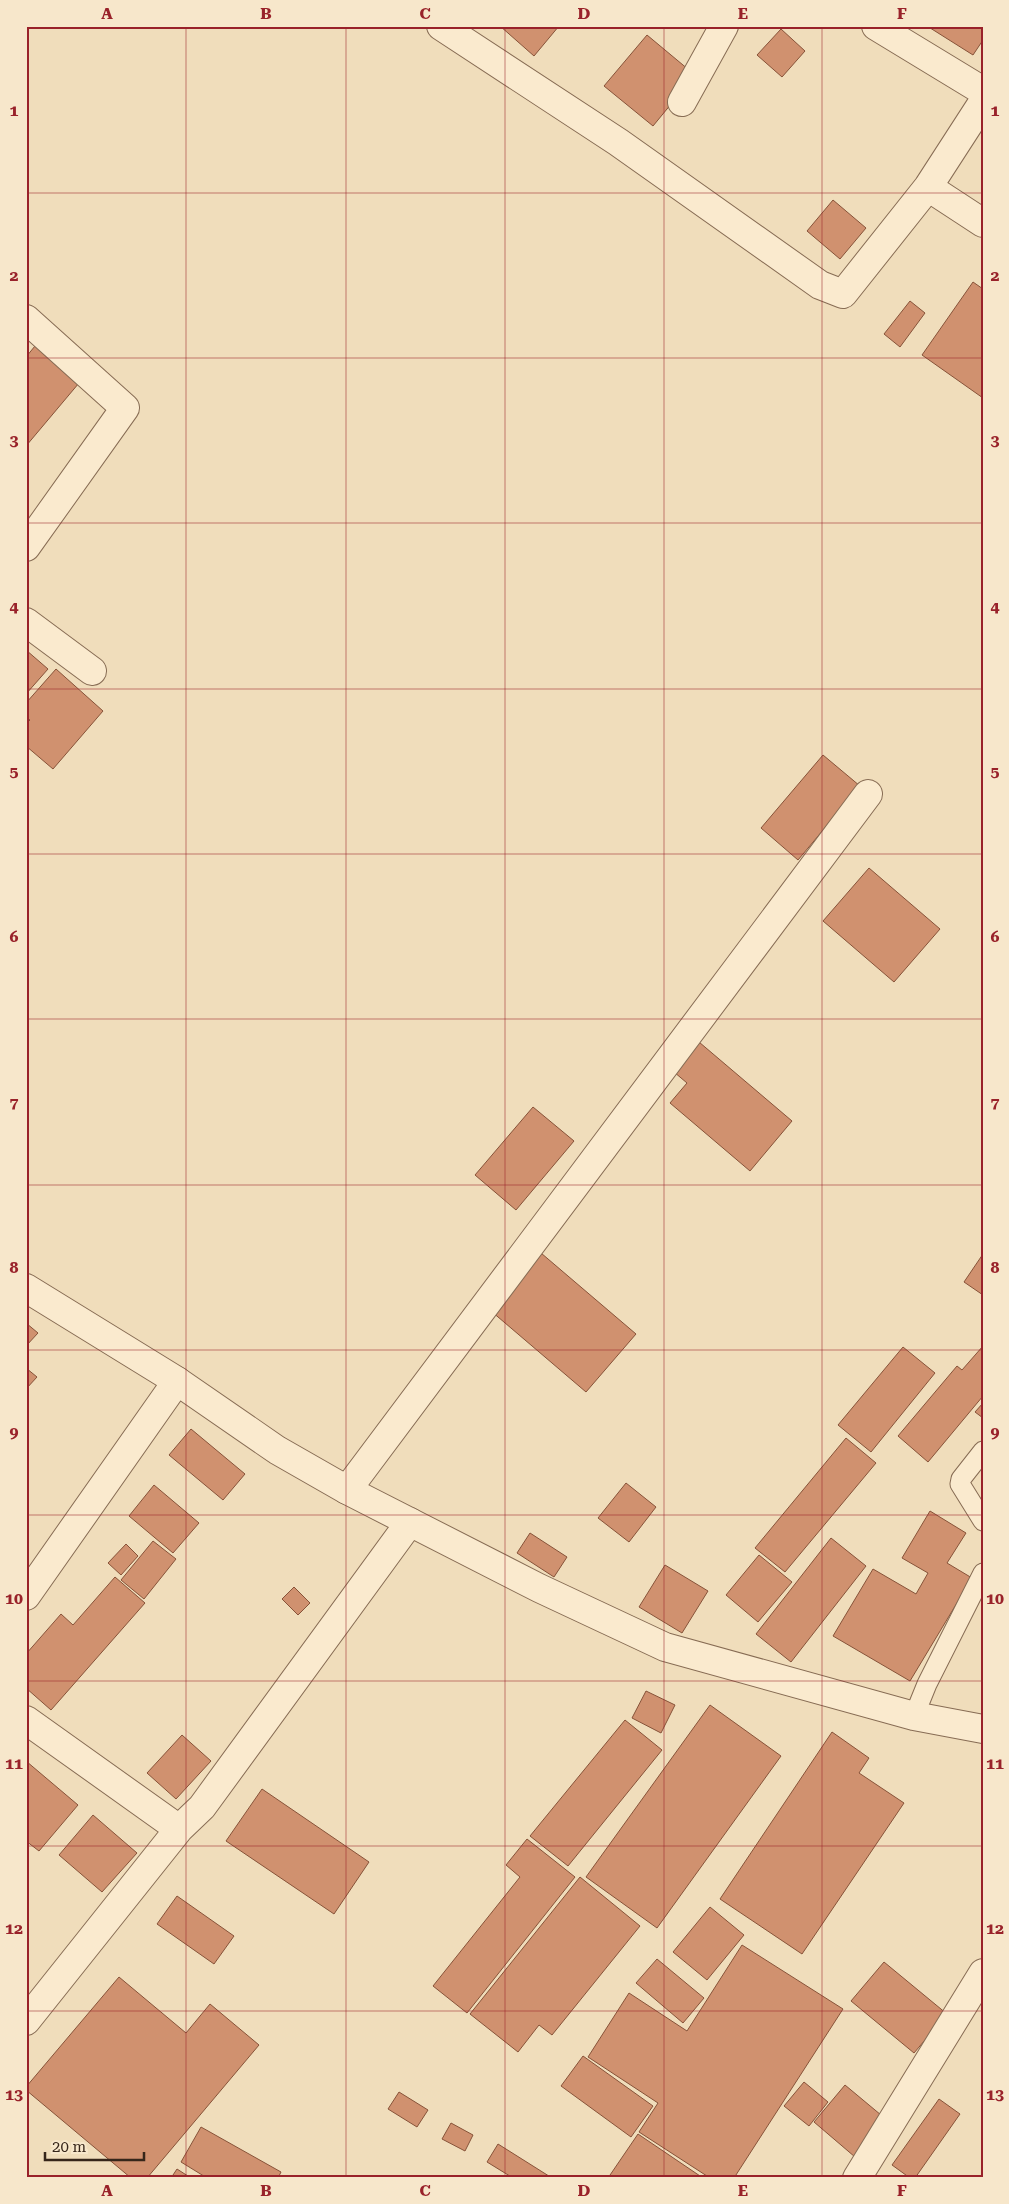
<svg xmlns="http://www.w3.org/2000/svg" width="1009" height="2204" viewBox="0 0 1009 2204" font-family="'Roboto Serif',serif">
<rect width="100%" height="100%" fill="#f0ddbb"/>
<path fill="#d0916f" stroke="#875339" d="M500 26H559L534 56Z
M927 26H983V40L973 55Z
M781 29 805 51 782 77 757 55Z
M647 35 695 75 653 126 604 86Z
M833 200 866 228 840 259 807 231Z
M973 282 983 289V398L922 355Z
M910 301 925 313 900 347 884 334Z
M35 346 79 383 26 446V357Z
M26 650 48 669 26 694Z
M56 669 103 711 53 769 26 746V724L30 720 26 717V703Z
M823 755 860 786 798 860 761 828Z
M869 868 940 929 894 982 823 921Z
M699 1042 792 1121 750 1171 670 1103 687 1083 674 1072Z
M533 1107 574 1141 516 1210 475 1175Z
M541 1253 636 1334 586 1392 491 1311Z
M983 1254V1295L964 1282Z
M26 1323 38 1333 26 1346Z
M983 1346V1396L928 1462 898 1436 957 1366 962 1370Z
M903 1347 935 1373 871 1452 838 1425Z
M26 1368 37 1377 26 1389Z
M983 1403V1418L975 1412Z
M191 1429 245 1474 223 1500 169 1455Z
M846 1438 876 1463 785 1572 755 1548Z
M626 1483 656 1507 629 1542 598 1518Z
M154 1485 199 1523 173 1553 129 1516Z
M930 1511 966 1533 947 1563 972 1578 910 1681 833 1636 873 1569 916 1594 928 1573 902 1558Z
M530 1533 567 1557 554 1577 517 1553Z
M831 1538 866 1566 791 1662 756 1634Z
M153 1541 176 1559 144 1599 121 1580Z
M126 1544 138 1556 121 1575 108 1563Z
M759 1555 792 1582 758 1622 726 1595Z
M665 1565 708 1591 682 1633 639 1607Z
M115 1577 145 1603 51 1710 26 1688V1654L61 1614 73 1625Z
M294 1587 310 1603 298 1615 282 1599Z
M646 1691 675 1705 661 1733 632 1718Z
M710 1705 781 1756 657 1928 586 1877Z
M625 1720 662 1750 568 1866 530 1836Z
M832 1732 869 1758 859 1773 904 1803 802 1954 720 1899Z
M182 1735 211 1761 176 1799 147 1773Z
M26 1761 78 1805 39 1851 26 1841Z
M262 1789 369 1862 334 1914 226 1841Z
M93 1815 137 1853 102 1892 59 1855Z
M527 1839 575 1877 467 2013 433 1986 520 1877 506 1865Z
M580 1877 640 1926 552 2035 539 2025 518 2052 470 2014Z
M177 1896 234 1936 214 1964 157 1924Z
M710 1907 744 1935 707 1980 673 1952Z
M742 1945 843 2009 734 2178H710L639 2132 658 2103 588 2057 629 1993 687 2031Z
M657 1959 704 1998 683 2023 636 1983Z
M884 1962 947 2014 914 2053 851 2001Z
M119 1977 186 2033 210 2004 259 2045 147 2178H131L26 2090V2087Z
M583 2056 653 2106 631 2137 561 2086Z
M804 2082 828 2102 809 2126 784 2106Z
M845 2085 887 2120 855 2157 814 2122Z
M399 2092 428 2110 417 2127 388 2109Z
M939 2099 960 2114 915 2178H910L892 2165Z
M451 2123 473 2135 465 2151 442 2139Z
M201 2127 281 2172 278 2178H207L181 2162Z
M638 2134 703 2178H608Z
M498 2144 552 2178H513L487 2162Z
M177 2169 191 2178H171Z"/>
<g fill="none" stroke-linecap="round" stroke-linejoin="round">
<defs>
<path id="service" d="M983 1451 961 1479 960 1484 983 1521
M914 1716 927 1684 983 1573"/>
<path id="minor" d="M441 26 618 142 820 285 843 294 928 187 983 102
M876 26 983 91
M682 102 724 26
M928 187 983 223
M26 319 125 408 26 547
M26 622 92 671
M347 1490 868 794
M26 1596 177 1381
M26 1720 179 1829
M26 2021 179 1829 202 1807 410 1522
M857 2178 983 1973"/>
<path id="tertiary" d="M26 1288 177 1381 277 1450 347 1490 539 1588 665 1647 914 1716 983 1729"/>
</defs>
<use href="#service" stroke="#876c54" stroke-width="21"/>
<use href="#minor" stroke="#876c54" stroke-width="30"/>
<use href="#tertiary" stroke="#876c54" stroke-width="30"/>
<use href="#service" stroke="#faeace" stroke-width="19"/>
<use href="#minor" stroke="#faeace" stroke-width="28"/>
<use href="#tertiary" stroke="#faeace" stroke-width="28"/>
</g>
<path fill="none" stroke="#99222a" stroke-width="1" stroke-opacity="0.55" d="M186 26V2178M346 26V2178M505 26V2178M664 26V2178M822 26V2178M26 193H983M26 358H983M26 523H983M26 689H983M26 854H983M26 1019H983M26 1185H983M26 1350H983M26 1515H983M26 1681H983M26 1846H983M26 2011H983"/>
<rect width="1009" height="2204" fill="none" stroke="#f7e7cb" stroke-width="55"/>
<path d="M45 2152v8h99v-8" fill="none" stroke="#36261a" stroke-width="2.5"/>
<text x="52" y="2152" font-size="15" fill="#36261a" stroke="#f7e7cb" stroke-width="4" paint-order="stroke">20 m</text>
<rect x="28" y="28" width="954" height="2148" fill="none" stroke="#99222a" stroke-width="2"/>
<g font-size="16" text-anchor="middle" font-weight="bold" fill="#99222a">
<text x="107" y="19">A</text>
<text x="266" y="19">B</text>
<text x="425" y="19">C</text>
<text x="584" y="19">D</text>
<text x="743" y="19">E</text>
<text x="902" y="19">F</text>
<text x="14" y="116">1</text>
<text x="995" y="116">1</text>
<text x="14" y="281">2</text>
<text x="995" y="281">2</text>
<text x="14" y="446">3</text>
<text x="995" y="446">3</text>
<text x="14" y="612">4</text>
<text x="995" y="612">4</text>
<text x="14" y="777">5</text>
<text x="995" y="777">5</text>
<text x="14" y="942">6</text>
<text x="995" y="942">6</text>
<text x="14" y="1108">7</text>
<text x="995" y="1108">7</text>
<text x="14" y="1273">8</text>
<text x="995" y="1273">8</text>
<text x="14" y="1438">9</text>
<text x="995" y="1438">9</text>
<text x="14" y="1604">10</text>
<text x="995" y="1604">10</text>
<text x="14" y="1769">11</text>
<text x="995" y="1769">11</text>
<text x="14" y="1934">12</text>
<text x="995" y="1934">12</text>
<text x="14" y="2100">13</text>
<text x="995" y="2100">13</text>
<text x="107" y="2196">A</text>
<text x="266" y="2196">B</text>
<text x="425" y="2196">C</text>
<text x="584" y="2196">D</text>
<text x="743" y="2196">E</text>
<text x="902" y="2196">F</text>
</g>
</svg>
